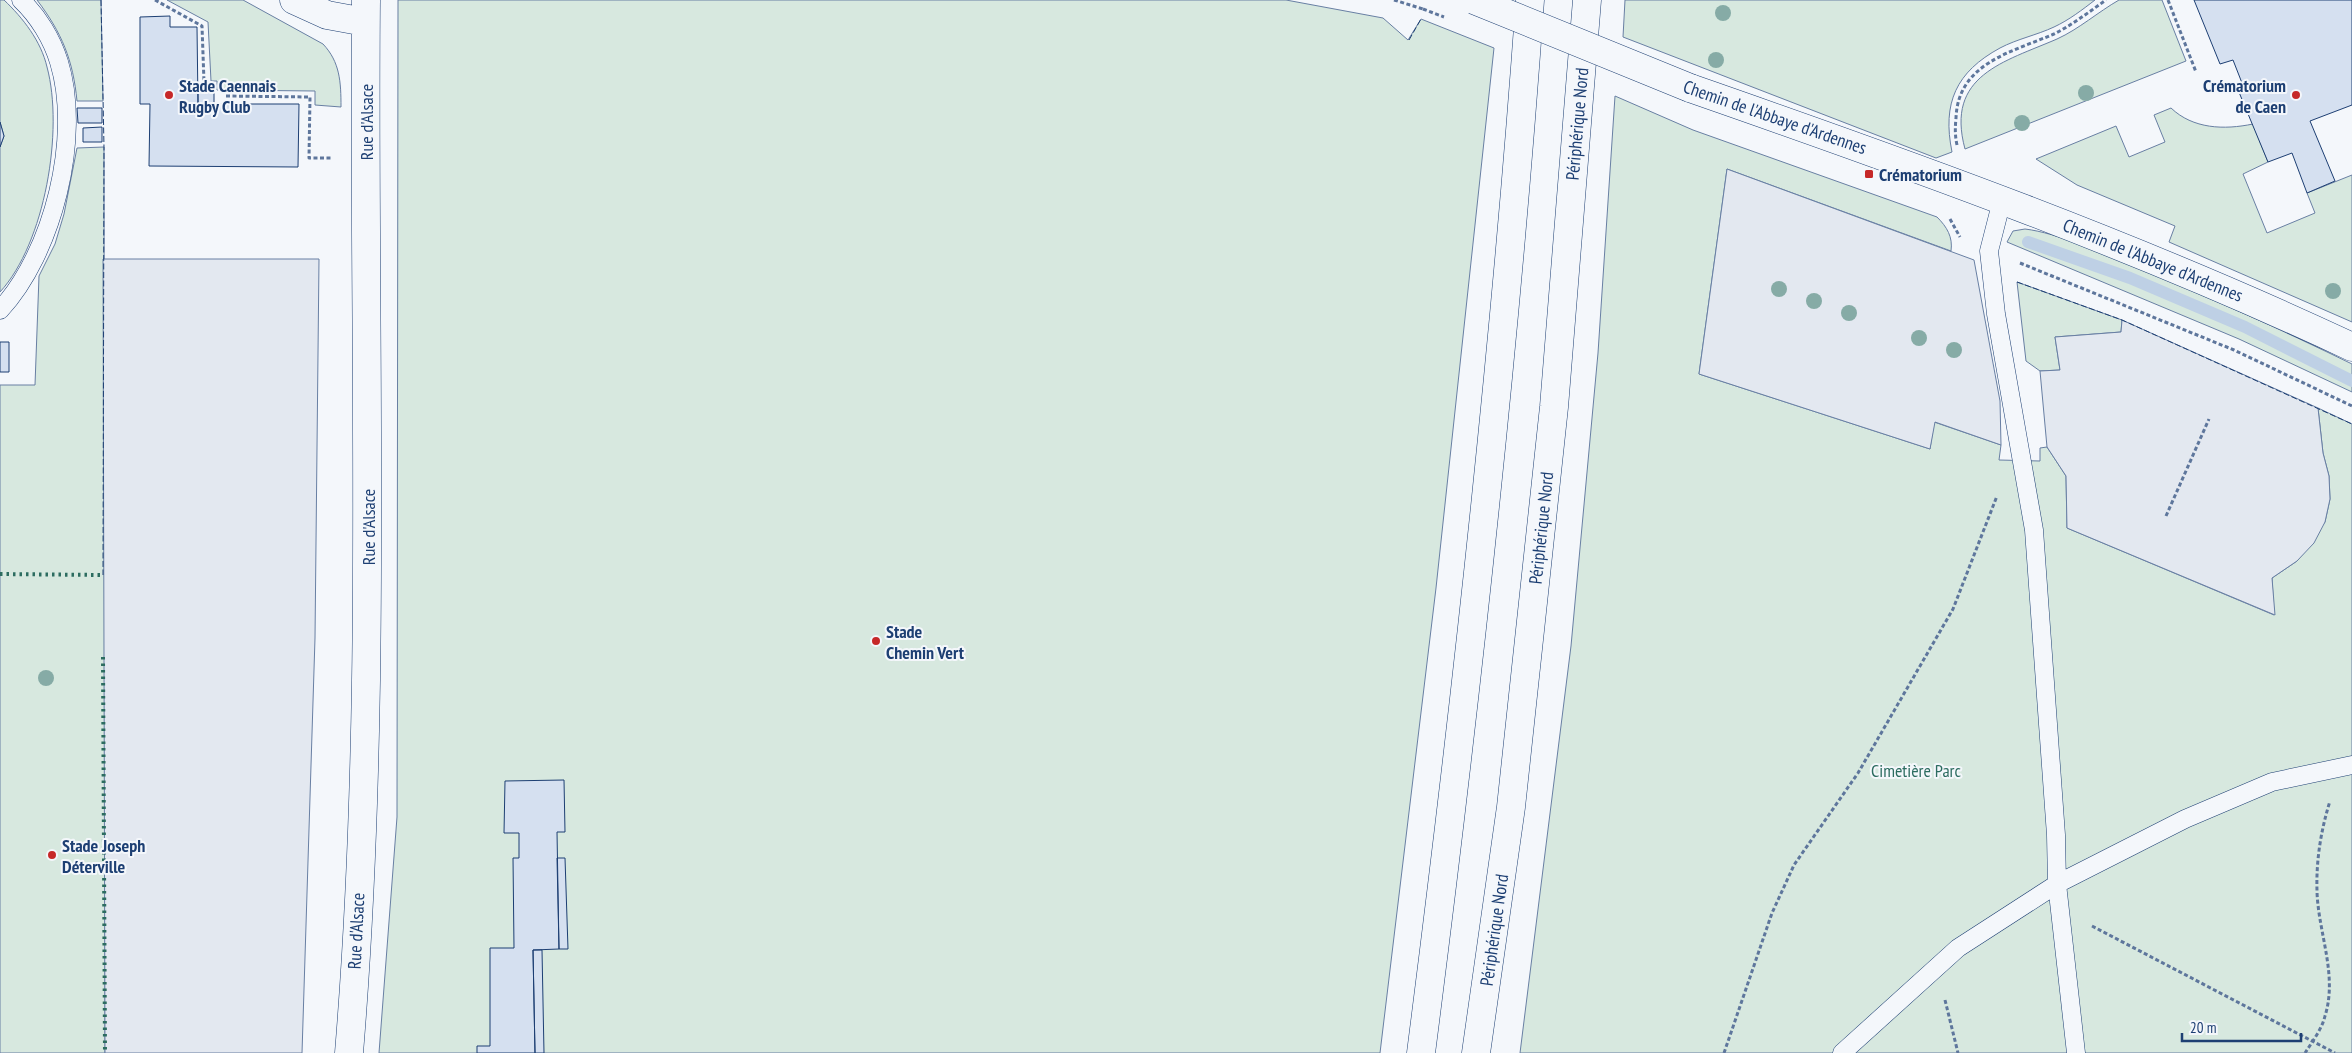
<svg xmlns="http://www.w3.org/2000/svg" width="2352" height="1053" viewBox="0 0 2352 1053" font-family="'PT Sans Narrow',sans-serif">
<rect width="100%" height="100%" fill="#f4f7fb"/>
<path fill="#d7e8df" stroke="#687fa3" d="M0 0H4C23 18 41 41 47 67 64 130 45 243 0 292V147L4 136 0 122Z
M37 0H101L103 101H77C73 60 62 33 37 0Z
M167 0H243L323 44C340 62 341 82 341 107L315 105V91L217 90V81H211L208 22Z
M398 0H1286L1383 18 1408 40 1421 19 1494 48 1436 588 1380 1053H379L397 817Z
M1625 0H2095C2082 10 2069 20 2054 27 2037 35 2017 39 2000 48 1956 72 1942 103 1952 152L1936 158 1623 37Z
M2119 0H2162L2186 61 1965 149C1945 75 2004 62 2057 39 2079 29 2098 12 2119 0Z
M1615 96 1693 130 1937 217C1947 227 1953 237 1951 251L1727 169 1699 374 1930 449 1934 422 2001 445 1999 460 2040 461V448L2047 447 2066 476 2067 528 2274 615 2272 578 2297 561 2325 522 2330 499 2329 476 2323 453 2318 408 2352 424V1053H1520L1571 646 1598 353Z
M2171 108C2193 129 2224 130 2253 124L2268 162 2243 174 2267 233 2315 213 2307 193 2352 175V322L2169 242 2175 226 2077 185 2036 159 2116 126 2129 157 2165 142 2154 115Z
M104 147 105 1053H0V385H35L39 276 55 244 64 214 77 148Z
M2025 229C2058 233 2101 253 2133 266 2207 296 2280 329 2352 364V392L2239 339 2007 242 2013 231Z
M2017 282 2122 320 2121 332 2055 337 2060 370 2040 371 2026 361Z"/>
<path fill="#e3e8f0" stroke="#687fa3" d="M1727 169 1974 260 2000 401 2001 445 1935 422 1930 449 1699 374Z
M103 259H319L315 638 302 1053H105Z
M2122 320 2318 408 2323 453 2329 476 2330 499 2325 522 2314 543 2297 561 2272 578 2275 615 2067 528 2066 476 2047 447 2040 371 2060 370 2055 337 2121 332Z"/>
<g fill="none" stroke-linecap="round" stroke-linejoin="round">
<path stroke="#bed0e5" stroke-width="12" d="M2028 242 2130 278 2245 327 2352 381"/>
</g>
<path fill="#d5e0f0" stroke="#1d3f73" d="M2194 0H2352V105L2310 121 2335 181 2307 193 2292 153 2268 162 2236 85 2242 83 2233 60 2220 64Z
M170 16V27H197L198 104H299L298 167 149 166 150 104H140V17Z
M198 86H214V104H198Z
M77 108H102V123H78Z
M0 122 4 136 0 147Z
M102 127V142H83V128Z
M0 342H9V372H0Z
M564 780 565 832H557L559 949 533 950 535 1053H477V1046H490V948H514L513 858H519V833H504L505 781Z
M557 858H565L568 949H559Z
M533 950H542L544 1053H535Z"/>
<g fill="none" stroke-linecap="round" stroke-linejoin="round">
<defs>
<path id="service" d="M2002 200 1989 251 1996 314 2034 530 2056 835 2057 884 2076 1053
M0 310C53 253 82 137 59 62 52 39 38 16 21 0
M1842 1053 1958 948 2057 884 2185 819 2272 782 2352 765"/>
<path id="minor" d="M1690 88C1914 166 2137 246 2352 347"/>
<path id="tertiary" d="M294 0 327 15 365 22
M349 1053C378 703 363 351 366 0"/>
<path id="trunk" d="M1421 1053C1466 703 1505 352 1530 0
M1476 1053 1511 807 1554 407 1587 0"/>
</defs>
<use href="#service" stroke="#1d3f73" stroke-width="19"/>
<use href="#minor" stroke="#1d3f73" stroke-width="29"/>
<use href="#tertiary" stroke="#1d3f73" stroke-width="29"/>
<use href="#trunk" stroke="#1d3f73" stroke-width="29"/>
<path stroke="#5e769c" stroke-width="3" stroke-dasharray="4 2.5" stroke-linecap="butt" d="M155 0 202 26 204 82
M1394 0 1423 9
M2168 0 2196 72
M226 96 310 97 309 158H332
M1957 145C1955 136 1955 128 1956 118 1958 63 2012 52 2054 34 2072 25 2089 12 2106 0
M1950 219 1960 237
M2020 263 2234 350 2352 406
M2166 516 2209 419
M2092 926 2335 1053
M1945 1000 1958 1053
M1724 1053 1772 913 1794 865 1858 773 1953 609 1997 496
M2305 1053C2312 1042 2322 1029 2325 1016 2338 975 2318 932 2317 891 2316 860 2321 830 2330 801"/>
<use href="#service" stroke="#f4f7fb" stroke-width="18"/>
<use href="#minor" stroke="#f4f7fb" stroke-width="28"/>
<use href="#tertiary" stroke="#f4f7fb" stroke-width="28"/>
<use href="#trunk" stroke="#f4f7fb" stroke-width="28"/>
<defs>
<path id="minor-bridge" d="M1474 0 1690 88"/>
</defs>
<use href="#minor-bridge" stroke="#1d3f73" stroke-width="29" stroke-linecap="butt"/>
<path stroke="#5e769c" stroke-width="3" stroke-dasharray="4 2.5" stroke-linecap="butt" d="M1423 9 1444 17"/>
<use href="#minor-bridge" stroke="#f4f7fb" stroke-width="28"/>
<path stroke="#2c6c60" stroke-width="4" stroke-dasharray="2.5 4" stroke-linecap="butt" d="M0 574 103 575
M103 657 105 1053"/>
<path stroke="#1d3f73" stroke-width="1" stroke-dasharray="6 2.5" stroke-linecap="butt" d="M101 0 104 147 103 575
M1409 40 1421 19
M2017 282 2122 320 2352 424"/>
</g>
<g fill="#86aba6">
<circle cx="1723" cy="13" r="8"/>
<circle cx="1716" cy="60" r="8"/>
<circle cx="2086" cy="93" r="8"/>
<circle cx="2022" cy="123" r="8"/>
<circle cx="1779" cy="289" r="8"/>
<circle cx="2333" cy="291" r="8"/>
<circle cx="1814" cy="301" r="8"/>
<circle cx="1849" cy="313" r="8"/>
<circle cx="1919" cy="338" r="8"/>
<circle cx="1954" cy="350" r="8"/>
<circle cx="46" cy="678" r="8"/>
</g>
<g fill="#c62828" stroke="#f4f7fb" stroke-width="2">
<circle cx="169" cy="95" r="5"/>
<circle cx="2296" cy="95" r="5"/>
<rect x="1864" y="169" width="10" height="10" rx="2.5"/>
<circle cx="876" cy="641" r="5"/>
<circle cx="52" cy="855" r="5"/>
</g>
<g text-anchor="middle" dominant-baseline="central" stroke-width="4" stroke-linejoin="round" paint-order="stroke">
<g font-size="18" font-weight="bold" fill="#1d3f73" stroke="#f4f7fb" text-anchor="start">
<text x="179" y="85">Stade Caennais<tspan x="179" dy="21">Rugby Club</tspan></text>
<text x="2286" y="85" text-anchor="end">Crématorium<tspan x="2286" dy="21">de Caen</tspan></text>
<text x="1879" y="174">Crématorium</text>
<text x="886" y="631">Stade<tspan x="886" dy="21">Chemin Vert</tspan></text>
<text x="62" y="845">Stade Joseph<tspan x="62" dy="21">Déterville</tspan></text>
</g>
<g font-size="18" fill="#1d3f73" stroke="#f4f7fb">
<text transform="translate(1775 117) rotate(19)">Chemin de l'Abbaye d'Ardennes</text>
<text transform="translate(366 122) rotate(-90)">Rue d'Alsace</text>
<text transform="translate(1577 124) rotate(-85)">Périphérique Nord</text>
<text transform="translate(2153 260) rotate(22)">Chemin de l'Abbaye d'Ardennes</text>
<text transform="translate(368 527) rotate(-90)">Rue d'Alsace</text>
<text transform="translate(1541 528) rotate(-84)">Périphérique Nord</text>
<text transform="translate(1494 930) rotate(-82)">Périphérique Nord</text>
<text transform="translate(356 931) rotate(-87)">Rue d'Alsace</text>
</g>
<g font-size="18" fill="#2c6c60" stroke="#f4f7fb">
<text x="1916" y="770">Cimetière Parc</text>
</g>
</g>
<path d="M2182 1033v8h119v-8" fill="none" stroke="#1d3f73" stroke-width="2.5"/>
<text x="2190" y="1033" font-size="15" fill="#1d3f73" stroke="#f4f7fb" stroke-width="4" paint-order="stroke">20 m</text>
</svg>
